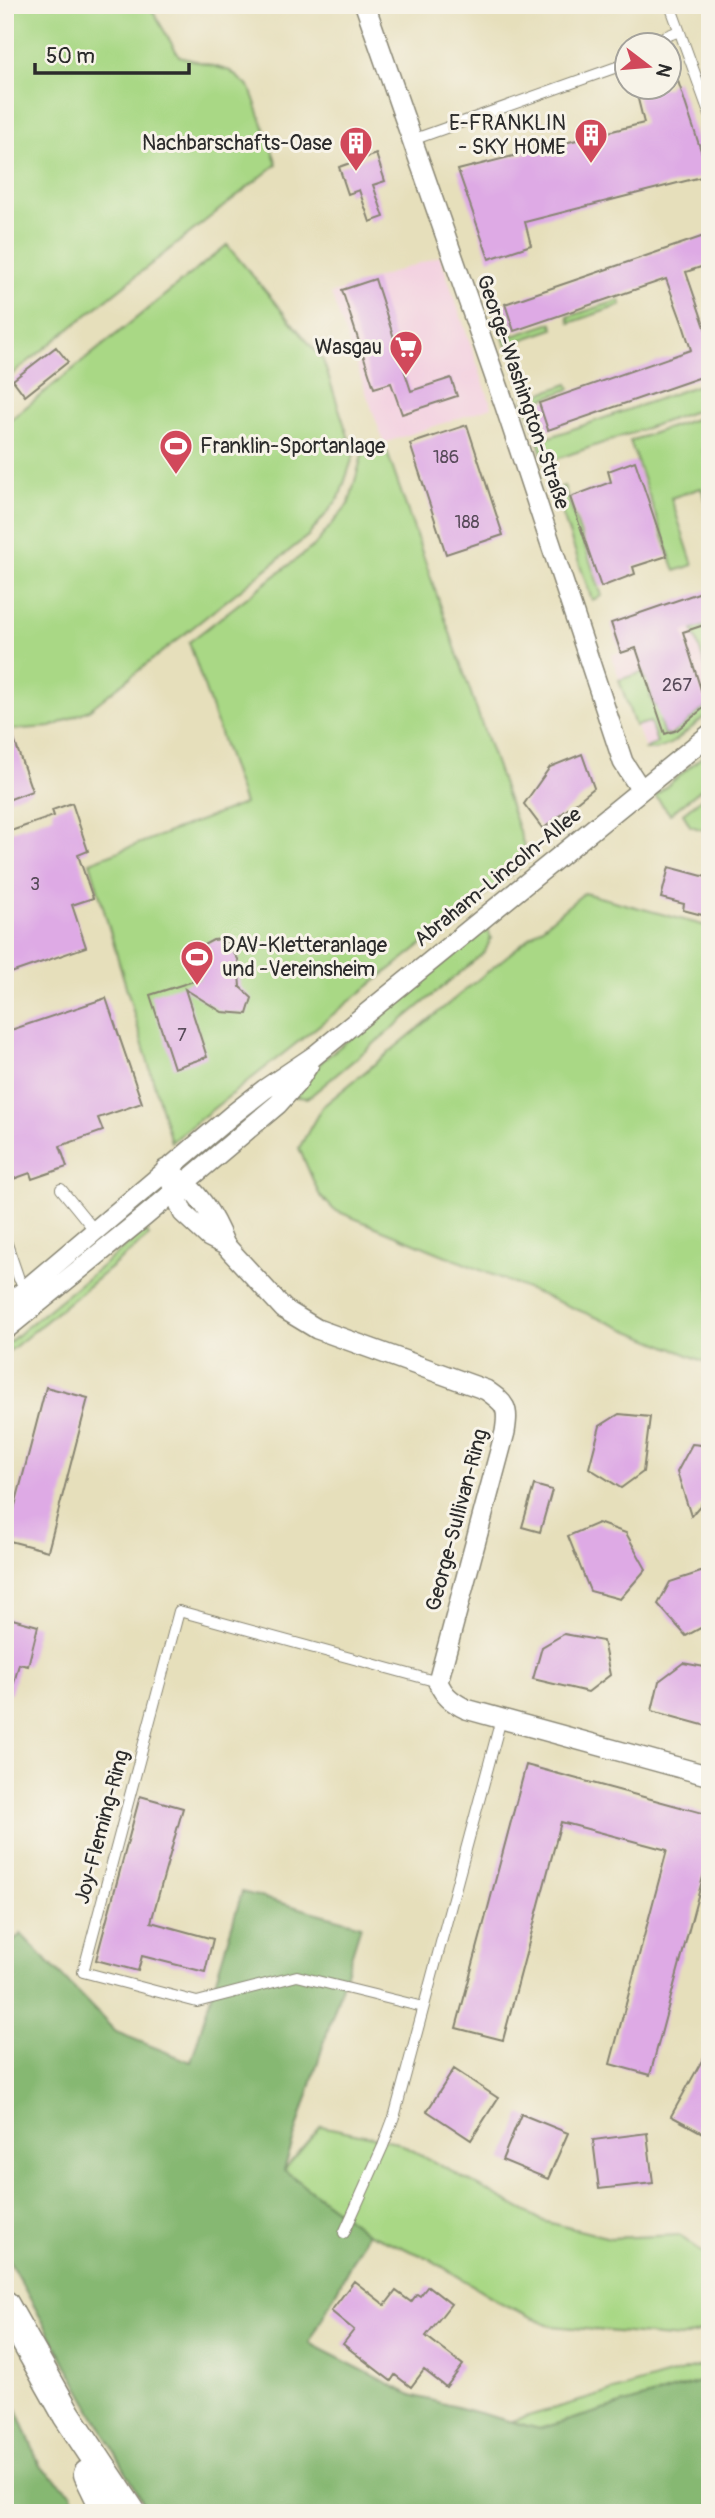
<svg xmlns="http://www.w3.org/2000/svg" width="715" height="2518" viewBox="0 0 715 2518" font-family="Pangolin,sans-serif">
<rect width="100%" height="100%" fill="#f7f3e8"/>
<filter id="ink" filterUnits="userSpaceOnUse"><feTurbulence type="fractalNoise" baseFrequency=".0143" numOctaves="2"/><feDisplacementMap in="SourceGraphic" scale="14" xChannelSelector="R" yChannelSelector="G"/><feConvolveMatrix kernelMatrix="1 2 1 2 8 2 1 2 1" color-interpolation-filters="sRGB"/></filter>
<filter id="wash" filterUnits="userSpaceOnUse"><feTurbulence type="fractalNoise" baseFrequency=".00686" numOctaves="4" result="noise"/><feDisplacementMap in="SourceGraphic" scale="28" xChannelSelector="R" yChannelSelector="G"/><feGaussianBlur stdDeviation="1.57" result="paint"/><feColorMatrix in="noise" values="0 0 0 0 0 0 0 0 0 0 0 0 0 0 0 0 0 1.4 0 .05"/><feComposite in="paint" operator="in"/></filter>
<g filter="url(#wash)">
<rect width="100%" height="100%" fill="#e6dfbb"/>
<path fill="#f3cfe0" d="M440 256 492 407 384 443 331 294Z
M703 623 706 629 710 628V712L664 748 652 752 645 749 611 655Z"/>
<path fill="#a9d885" stroke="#6a8258" stroke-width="2" d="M5 5H149L179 56 230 71 250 88 277 164 5 380Z
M227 245 323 360 354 454 339 498 309 535 89 710 51 727 5 730V424Z
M620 300 621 305 570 323 568 317Z
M504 308 513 336 552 323 553 329 506 345 494 311Z
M710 381V406L545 463 538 441Z
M568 384 570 389 536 401 546 431 536 434 524 399Z
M710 414V447L703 450 710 470V512L701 488 671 498 693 565 675 571 630 441Z
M384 443 529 860 171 1142 90 862 244 804 189 642 315 545 349 503 364 448Z
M564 486 602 596 592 600 554 490Z
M710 624V674H708L693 630Z
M643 672 644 679H649L654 692 650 695 654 706H658L663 720 660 722 664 735 668 734 670 736 710 703V712C694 725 665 756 645 749L657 743 650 722 635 726 619 680Z
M710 750V782L670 814 655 796Z
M710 792V832L690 826 683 813Z
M584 893 710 927V1364L334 1210 319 1194 299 1148 322 1107Z
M487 927 491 938 485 952 308 1098 296 1097 322 1061Z
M145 1231 149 1236 5 1355V1346L23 1330Z
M321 2126 397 2142 543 2221 610 2238 679 2235 710 2259V2329L681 2338 552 2326 505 2305 428 2258 367 2233 284 2170Z
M710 2363V2379L539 2429 511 2421Z"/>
<path fill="#86b872" stroke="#58724e" stroke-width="2" d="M242 1892 361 1925 284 2170 367 2233 309 2343 411 2395 539 2429 710 2379V2513H149L8 2259 5 2250V1950L21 1934 116 2032 191 2062Z
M5 2380 40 2466 72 2493 78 2513H5Z"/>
<g id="blocks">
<path fill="#deaae5" d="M678 81 709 175 525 222 531 245 489 259 458 170 644 123 637 95 659 88H669V84Z
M376 154 385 181 373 185 384 217 370 222 359 190 348 194 339 167Z
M710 234V264L686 272 710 342V374L548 430 539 403 691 350 683 325 666 279 514 331 505 304Z
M375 279 411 391 451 378 457 396 402 414 391 383 374 388 342 290Z
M56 347 68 362 25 396 13 380Z
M467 425 503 535 446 554 410 444Z
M635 461 667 556 633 567 635 574 601 587 570 497 611 482 608 471Z
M710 589V623L683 632 706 706 677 730 665 734 636 648 621 653 611 623Z
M5 722H8L32 791 5 801Z
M582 754 594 788 543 829 524 804 550 767Z
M72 803 88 851 78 855 93 898 72 905 86 947 5 975V833L54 816 52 810Z
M669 867 710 878V903L706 916 683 910 684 904 661 898Z
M224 939 238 959 240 987 252 998 247 1014 222 1012 185 989 207 1057 174 1068 150 995 200 979 196 949 213 940Z
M106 998 142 1103 98 1118 103 1131 60 1146 67 1167 32 1179 30 1173 5 1182V1032Z
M46 1387 88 1398 48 1551 6 1540Z
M619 1414 650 1417 643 1472 621 1488 589 1468 600 1426Z
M692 1444 710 1446V1494L691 1516 677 1472Z
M534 1485 552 1490 540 1532 522 1527Z
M598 1523 626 1533 646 1569 620 1599 590 1591 568 1536Z
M710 1569V1623L686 1636 658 1604 670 1582Z
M5 1617 38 1626 28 1666 19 1664 11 1694 5 1693Z
M564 1634 603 1641 610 1675 588 1692 533 1679 542 1647Z
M683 1663 710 1668V1727L652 1711 659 1681Z
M526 1765 710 1815V1851L650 2075 610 2064 667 1850 561 1822 503 2040 456 2028Z
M140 1796 183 1808 151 1922 213 1939 205 1972 142 1956 138 1971 96 1960Z
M710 2046V2137L671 2116Z
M454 2069 498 2098 471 2140 427 2111Z
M521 2114 568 2133 548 2179 502 2160Z
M647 2133 653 2183 599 2189 593 2140Z
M354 2281 385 2305 396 2291 411 2302 417 2294 420 2296 428 2286 451 2304 426 2336 463 2365 446 2387 424 2370 411 2387 395 2375 391 2381 343 2344 354 2330 331 2311Z"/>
</g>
</g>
<g filter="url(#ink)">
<use href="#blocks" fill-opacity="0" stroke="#888573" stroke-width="2"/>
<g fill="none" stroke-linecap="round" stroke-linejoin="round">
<defs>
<path id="lane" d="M670 5 710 115
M652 46 659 39 679 31
M412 140 628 63
M61 1189 96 1232
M5 1238 19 1279 27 1289
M423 2007 297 1976 197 2002 83 1972 179 1611 438 1682
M344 2233 383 2146 395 2114 501 1719"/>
<path id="street" d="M365 5 505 406 623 762 641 790
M166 1169 183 1213 209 1237 225 1245 284 1309 317 1329 486 1390C506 1404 509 1407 505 1432L438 1682C444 1696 452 1702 466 1709L710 1776
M176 1176C199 1192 215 1219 225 1245
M5 1307 232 1115 265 1089 314 1056 710 734
M5 1330 144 1217 278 1104 296 1084 309 1064"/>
<path id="secondary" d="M5 2305 67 2415 132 2513
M88 2474 107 2513"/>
</defs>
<use href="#lane" stroke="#888573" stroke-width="12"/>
<use href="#street" stroke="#888573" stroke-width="22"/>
<use href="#secondary" stroke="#888573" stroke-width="31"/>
<use href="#lane" stroke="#fff" stroke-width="10"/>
<use href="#street" stroke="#fff" stroke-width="19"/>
<use href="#secondary" stroke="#fff" stroke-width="28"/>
</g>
</g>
<defs>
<symbol id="building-pin" viewBox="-11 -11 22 30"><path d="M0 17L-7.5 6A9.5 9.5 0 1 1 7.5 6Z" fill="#d1495b" stroke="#f7f3e8"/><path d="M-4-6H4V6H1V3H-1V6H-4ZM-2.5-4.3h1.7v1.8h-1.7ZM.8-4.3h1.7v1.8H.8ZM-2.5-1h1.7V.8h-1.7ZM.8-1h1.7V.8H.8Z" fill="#fff"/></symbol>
<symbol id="supermarket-pin" viewBox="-11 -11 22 30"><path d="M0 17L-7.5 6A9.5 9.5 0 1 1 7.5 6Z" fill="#d1495b" stroke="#f7f3e8"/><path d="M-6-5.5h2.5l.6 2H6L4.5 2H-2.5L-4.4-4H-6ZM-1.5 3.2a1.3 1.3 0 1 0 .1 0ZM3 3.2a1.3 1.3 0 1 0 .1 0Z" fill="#fff"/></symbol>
<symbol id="stadium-pin" viewBox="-11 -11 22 30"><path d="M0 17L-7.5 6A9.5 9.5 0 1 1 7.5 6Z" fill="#d1495b" stroke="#f7f3e8"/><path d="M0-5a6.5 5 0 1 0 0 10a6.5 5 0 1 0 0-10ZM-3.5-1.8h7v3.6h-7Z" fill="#fff"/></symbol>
</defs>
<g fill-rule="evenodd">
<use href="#building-pin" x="572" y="116" width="38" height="52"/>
<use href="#building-pin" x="337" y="124" width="38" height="52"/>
<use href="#supermarket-pin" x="387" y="328" width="38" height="52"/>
<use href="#stadium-pin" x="157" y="427" width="38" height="52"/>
<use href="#stadium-pin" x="178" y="938" width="38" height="52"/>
</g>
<g text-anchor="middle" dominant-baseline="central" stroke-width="6" stroke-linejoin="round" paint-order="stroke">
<g font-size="18" fill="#584b5a">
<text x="446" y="457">186</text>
<text x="467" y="522">188</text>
<text x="677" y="685">267</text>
<text x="35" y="884">3</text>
<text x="182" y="1035">7</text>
</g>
<g font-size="21" fill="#2b2b2b" stroke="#f7f3e8" text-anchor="end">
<text x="566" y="123">E-FRANKLIN<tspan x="566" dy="24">- SKY HOME</tspan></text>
<text x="332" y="143">Nachbarschafts-Oase</text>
<text x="382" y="347">Wasgau</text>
<text x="200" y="446" text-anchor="start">Franklin-Sportanlage</text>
<text x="222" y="945" text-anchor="start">DAV-Kletteranlage<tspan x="222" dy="24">und -Vereinsheim</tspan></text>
</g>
<g font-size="21" fill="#2b2b2b" stroke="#f7f3e8">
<text transform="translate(523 392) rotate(71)">George-Washington-Straße</text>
<text transform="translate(498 877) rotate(-39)">Abraham-Lincoln-Allee</text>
<text transform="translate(457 1520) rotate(-75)">George-Sullivan-Ring</text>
<text transform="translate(102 1827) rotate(-75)">Joy-Fleming-Ring</text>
</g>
</g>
<rect width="715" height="2518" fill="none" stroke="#f7f3e8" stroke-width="28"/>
<g transform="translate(648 66) rotate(106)"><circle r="33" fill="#f7f3e8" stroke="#a5a39c" stroke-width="2"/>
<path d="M0-5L12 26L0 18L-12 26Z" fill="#d1495b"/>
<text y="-10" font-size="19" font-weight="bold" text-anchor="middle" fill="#2b2b2b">N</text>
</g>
<path d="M35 63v10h154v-10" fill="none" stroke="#2b2b2b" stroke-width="3.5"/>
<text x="46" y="63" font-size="21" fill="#2b2b2b" stroke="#f7f3e8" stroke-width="5" paint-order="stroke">50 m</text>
</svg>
